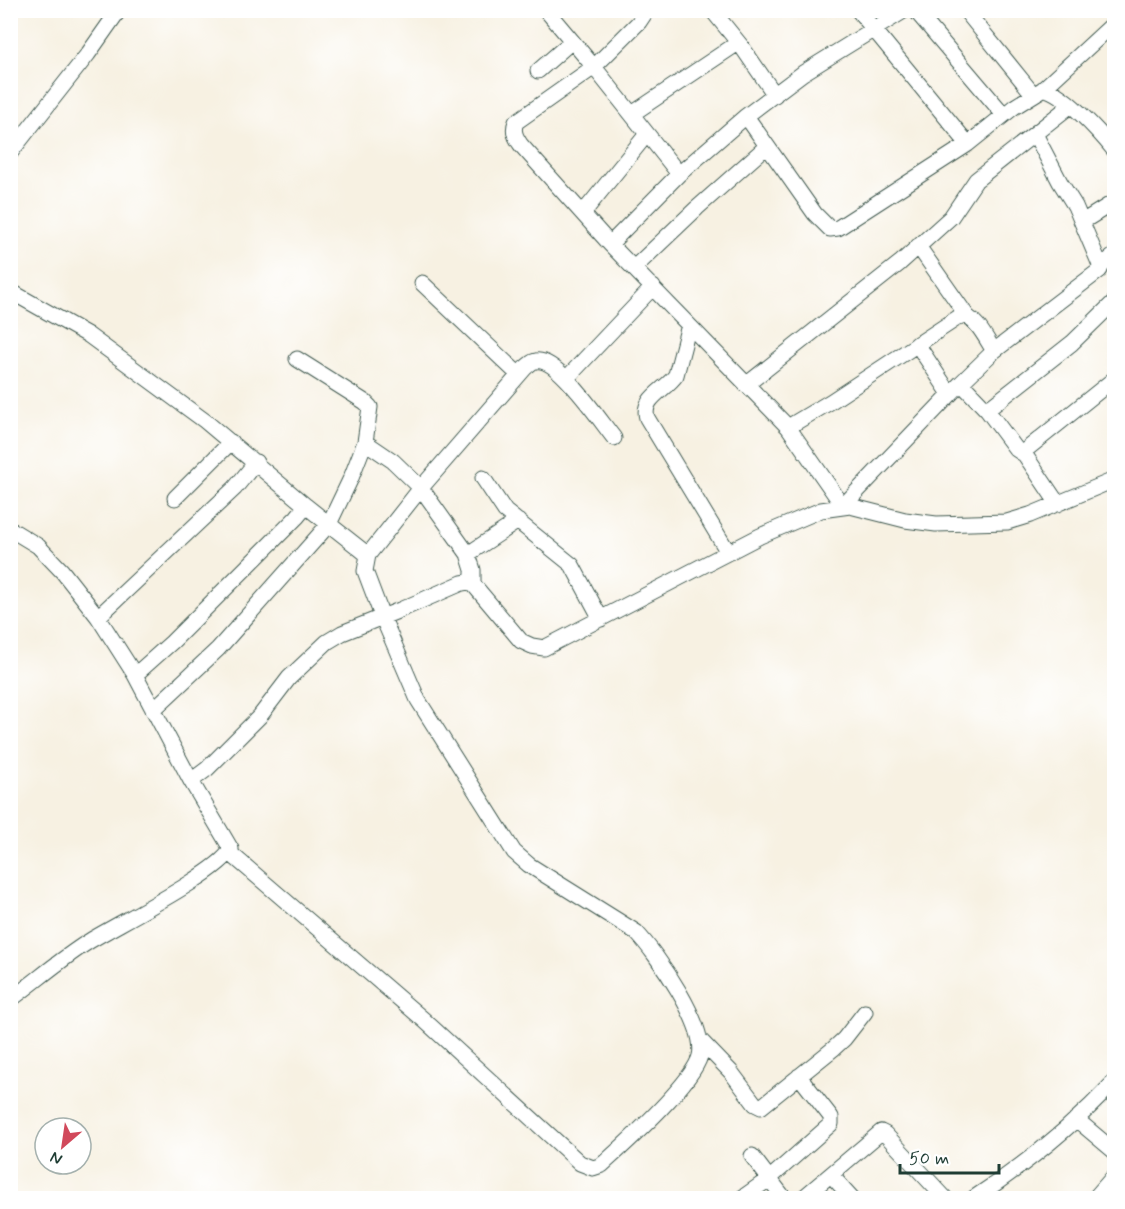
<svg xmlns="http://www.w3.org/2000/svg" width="1125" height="1209" viewBox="0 0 1125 1209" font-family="Mynerve,sans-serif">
<rect width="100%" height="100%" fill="#fff"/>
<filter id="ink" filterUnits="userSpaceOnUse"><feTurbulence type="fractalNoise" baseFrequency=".0167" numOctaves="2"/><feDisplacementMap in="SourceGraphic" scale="12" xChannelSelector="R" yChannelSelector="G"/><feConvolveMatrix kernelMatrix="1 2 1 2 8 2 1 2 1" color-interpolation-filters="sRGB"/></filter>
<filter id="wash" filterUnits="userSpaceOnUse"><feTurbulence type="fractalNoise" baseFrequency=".008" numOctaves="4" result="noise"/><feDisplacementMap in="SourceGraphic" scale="24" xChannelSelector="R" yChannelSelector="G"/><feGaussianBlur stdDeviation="1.35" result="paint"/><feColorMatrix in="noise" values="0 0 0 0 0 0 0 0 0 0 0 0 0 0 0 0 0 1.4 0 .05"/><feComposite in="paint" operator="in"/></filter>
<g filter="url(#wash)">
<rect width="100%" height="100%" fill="#f7f1e2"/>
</g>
<g filter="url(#ink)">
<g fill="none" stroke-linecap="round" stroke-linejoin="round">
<defs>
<path id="minor" d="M546 10 594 67 679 174
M647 10 639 22 594 67 516 122C512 131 516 138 521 145L610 244 788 427 843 506 961 383 994 351 1100 270V265L1075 206 1060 182 1035 134
M712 10 742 47 775 95
M858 10 968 144
M915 10 1004 115
M965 10 1033 94
M538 71 572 41
M1043 89 1111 26
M632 114 738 43
M746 116 815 214 830 229 838 228 968 144 1014 107 1043 89C1061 89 1102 135 1114 150
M10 153 88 54 119 10
M583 213 647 134
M1082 222 1114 202
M610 244 679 174 746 116 803 73 905 10
M918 246 967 316
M1100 267 1114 256
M634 268 697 208 767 146
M422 283 519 375
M10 291 88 335 205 421 306 506 368 555
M689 325 676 375C666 390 641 398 647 418L728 552
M917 344 950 394
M567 378 653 287
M961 383 987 410 1016 449 1022 453 1114 379
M746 385 900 263 951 217 976 180 1071 105
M987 410 1072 343 1114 302
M788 427 830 402 962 315C977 318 986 339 994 351
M365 442 393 461 421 488 468 554 473 570V584
M1023 452 1058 504
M483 478 505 511 572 565 601 619
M175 498 231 442
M10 529 38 546 62 571 98 617 135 675 191 781 231 849C221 872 115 925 88 942 61 959 36 981 10 1000
M468 554 518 521
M98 617 235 488 256 462
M135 675 172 642 297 517 306 506
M153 710 218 649 329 524 351 478 365 442 370 407 365 402 297 359
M191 781 207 769 260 716 289 678 327 642 342 633 400 610 462 583 468 582 473 584 521 641 532 646 544 648 760 536 821 510 850 506 905 520 936 524 1007 522 1030 515 1114 480
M230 853 424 1020 580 1163 593 1168 602 1165C626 1143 692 1084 700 1056 707 1026 657 954 636 932L529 865 514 852 418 700 382 616 365 571 368 555 421 488 525 368C528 366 532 361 536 361 558 357 601 422 614 438
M701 1041 731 1072 755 1104 761 1107 833 1049 844 1039 865 1012
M1076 1119 1114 1151
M752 1156 784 1198
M831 1175 852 1198
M742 1198 769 1179 831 1124V1117L799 1076
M803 1198 881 1132 885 1134 945 1198
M974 1198C1025 1165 1073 1126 1114 1082
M1095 1198 1114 1176"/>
</defs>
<use href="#minor" stroke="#3f584e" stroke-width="17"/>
<use href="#minor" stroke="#fff" stroke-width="15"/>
</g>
</g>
<rect width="1125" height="1209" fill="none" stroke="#fff" stroke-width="36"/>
<g transform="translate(63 1146) rotate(209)"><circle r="28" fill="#ffffff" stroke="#a5b1ae" stroke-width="1.5"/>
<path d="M0-4.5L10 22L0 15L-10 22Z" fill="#d1495b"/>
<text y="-9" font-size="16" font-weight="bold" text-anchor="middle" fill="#1f3d34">N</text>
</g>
<path d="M900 1164v9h99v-9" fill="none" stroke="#1f3d34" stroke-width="3"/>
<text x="909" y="1164" font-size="18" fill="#1f3d34" stroke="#ffffff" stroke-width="4.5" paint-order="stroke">50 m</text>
</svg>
